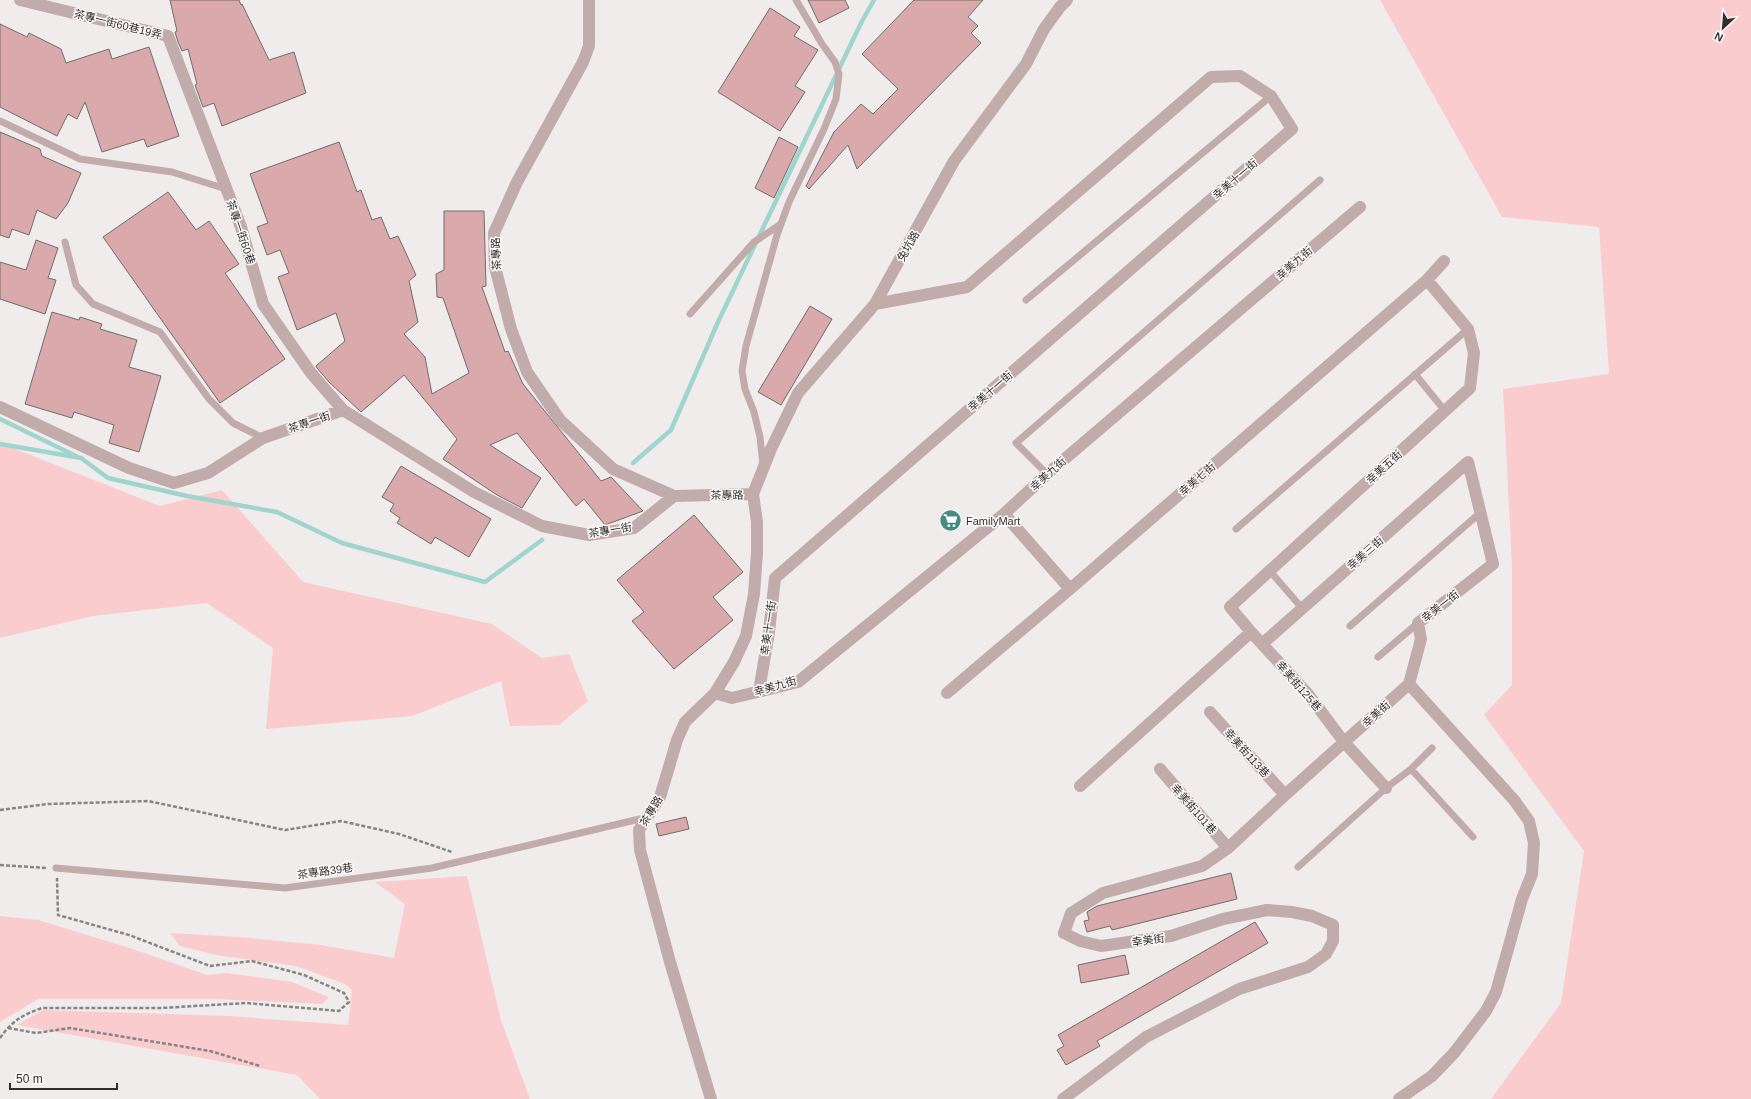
<svg xmlns="http://www.w3.org/2000/svg" width="1751" height="1099" viewBox="0 0 1751 1099" font-family="Helvetica,'Noto Sans TC',sans-serif">
<rect width="100%" height="100%" fill="#f0ecec"/>
<path fill="#fbccce" d="M1380 0H1751V1099H1491L1561 1003 1584 851 1484 715 1512 685V566L1503 389 1609 374 1599 227 1502 217Z
M0 443 160 506 222 490 303 582 492 624 542 658 569 654 588 701 559 725 510 726 501 681 412 716 266 729 273 648 207 603 93 616 0 638Z
M467 876 501 1020 530 1099H320L297 1075 17 1025 43 1010 229 1016 348 1025 352 990 345 984 296 966 216 955 180 946 170 933 240 937 321 945 394 958 405 904 375 882Z
M0 916 38 920 130 948 207 975 227 973 292 982 329 997 322 1004 215 999H38L0 1022Z"/>
<g fill="none" stroke-linecap="round" stroke-linejoin="round">
<path stroke="#9fd5cc" stroke-width="4.5" d="M0 419 76 456
M0 444 81 458 108 478 187 496 277 512 342 543 485 582 542 540
M633 463 671 430 718 322 861 23 874 0"/>
</g>
<path fill="#daa9ab" stroke="#716d6d" d="M170 0H239L241 5 242 4 269 60 294 52 306 93 222 126 214 103 203 107 195 85 197 84 188 49 182 51 178 42 175 32 177 31Z
M808 0H845L849 8 819 23Z
M914 0H983L968 17 978 26 971 33 981 43 857 169 848 145 809 189 806 186 834 132 861 104 873 114 898 89 862 54Z
M770 8 800 27 794 36 818 50 795 86 805 92 780 131 718 92Z
M0 24 27 37 29 33 61 49 66 63 109 49 112 59 149 47 179 136 147 147 144 139 102 152 85 102 77 119 68 114 57 136 0 107Z
M0 132 40 149 42 156 81 173 68 203 56 219 37 210 29 235 12 229 9 238 0 235Z
M779 137 798 147 774 198 755 188Z
M339 142 357 192 361 190 372 220 381 217 390 239 398 236 416 275 409 281 418 322 404 334 425 357 432 394 469 373 443 298 437 297 436 274 444 270V211H484L486 286 482 287 505 352 508 351 523 384 601 481 611 477 643 511 605 525 584 499 576 506 517 433 490 445 541 478 522 508 497 495 443 459 457 439 404 375 361 412 329 382 317 368 316 366 345 341 336 313 297 330 278 277 289 273 280 250 267 255 257 227 268 223 250 174Z
M168 192 196 230 209 221 239 264 225 273 285 359 220 403 103 237Z
M36 240 58 248 48 278 56 280 45 314 0 299V262L26 270Z
M810 306 832 319 781 405 758 392Z
M52 312 79 320 80 317 102 324 100 329 137 340 129 367 161 376 139 452 109 443 114 425 74 412 72 418 25 404Z
M401 466 491 519 469 557 435 537 431 544 397 523 400 518 390 511 394 504 382 497Z
M694 515 743 572 713 597 733 620 674 669 632 621 644 612 617 580Z
M686 817 689 829 659 836 656 824Z
M1231 873 1237 899 1112 930 1110 926 1087 932 1084 921 1089 920 1087 912 1097 906Z
M1255 922 1268 943 1097 1041 1100 1046 1066 1065 1057 1050 1064 1046 1058 1035Z
M1125 955 1129 974 1081 983 1078 965Z"/>
<g fill="none" stroke-linecap="round" stroke-linejoin="round">
<path stroke="#878484" stroke-width="2.5" stroke-dasharray="4 2" stroke-linecap="butt" d="M0 810 48 804 148 801 285 830 341 821 399 834 452 852
M0 865 47 868
M8 1028 36 1033 70 1028 210 1051 260 1066
M0 1038C12 1021 22 1015 42 1008H161L246 1003 339 1011 349 1002 344 993 304 975 252 961 210 966 129 935 58 915 57 878"/>
<path stroke="#c1abab" stroke-width="7" d="M0 121 80 159 172 172 226 189
M65 242 76 285 93 304 160 332 209 399 233 423 263 438
M1026 300 1271 96
M690 314 754 242 781 224
M1415 374 1445 411
M763 465 760 437 754 412 745 389 742 371 746 346 777 235 789 202 824 129 836 99 839 74 835 62 822 44 796 0
M1047 474 1016 443 1320 180
M1236 529 1468 329
M1269 570 1302 608
M1350 626 1480 513
M1378 657 1418 623
M1411 769 1473 837
M1298 867 1386 788 1411 769 1432 748
M56 868 285 888 432 868 648 817"/>
<path stroke="#c1abab" stroke-width="12" d="M20 0 168 36 241 227 263 304 311 373 343 410 474 492 542 526 589 535 634 528 674 496
M589 0V46L583 62 517 182 494 233 495 267 511 329 527 372 560 420 613 469 674 496 753 494
M0 407 129 468 174 483 208 473 263 438 343 410
M1004 514 1070 589
M1262 644 1468 462 1493 564 1418 623 1421 639 1409 684
M759 691 769 632 775 578 1292 129 1271 96 1240 76 1211 77 967 287 875 304
M715 693 732 698 798 682 1004 514 1047 474 1360 207
M947 693 1070 589 1427 280 1444 261
M1210 712 1285 795
M1160 769 1228 848
M1080 786 1251 632
M1386 788 1344 742 1308 694 1251 632 1230 607 1470 388 1474 353 1468 329 1427 280
M711 1099 670 962 640 850 639 830 660 797 677 740 685 722 715 693 734 662 746 636 754 594 757 553V522L753 494 771 449 798 393 875 304 954 161 1026 64 1044 29 1060 7 1067 0
M1063 1099 1146 1037 1239 989 1308 967 1326 954 1333 941V925L1312 916 1292 912 1267 910 1223 919 1171 936 1101 946 1080 941 1064 933 1071 913 1103 893 1202 866 1228 848 1285 795 1409 684
M1399 1099 1432 1076 1454 1053 1486 1011 1496 992 1522 899 1532 874 1534 843 1529 821 1514 800 1409 684"/>
</g>
<defs>
<symbol id="supermarket-disc" viewBox="-11 -11 22 22"><circle r="9.5" fill="#478c82" stroke="#fefafa"/><path d="M-6-5.5h2.5l.6 2H6L4.5 2H-2.5L-4.4-4H-6ZM-1.5 3.2a1.3 1.3 0 1 0 .1 0ZM3 3.2a1.3 1.3 0 1 0 .1 0Z" fill="#fff"/></symbol>
</defs>
<g fill-rule="evenodd">
<use href="#supermarket-disc" x="938" y="508" width="25" height="25"/>
</g>
<g text-anchor="middle" dominant-baseline="central" stroke-width="3" stroke-linejoin="round" paint-order="stroke">
<g font-size="11" fill="#302e2e" stroke="#fefafa">
<text transform="translate(118 24) rotate(14)">茶專一街60巷19弄</text>
<text transform="translate(1235 179) rotate(-41)">幸美十一街</text>
<text transform="translate(241 232) rotate(71)">茶專一街60巷</text>
<text transform="translate(908 246) rotate(-61)">兔坑路</text>
<text transform="translate(496 254) rotate(-93)">茶專路</text>
<text transform="translate(1294 263) rotate(-41)">幸美九街</text>
<text transform="translate(990 391) rotate(-41)">幸美十一街</text>
<text transform="translate(309 422) rotate(-19)">茶專一街</text>
<text transform="translate(1384 467) rotate(-42)">幸美五街</text>
<text transform="translate(1048 474) rotate(-42)">幸美九街</text>
<text transform="translate(1197 479) rotate(-41)">幸美七街</text>
<text transform="translate(727 495) rotate(-1)">茶專路</text>
<text transform="translate(610 530) rotate(-9)">茶專一街</text>
<text transform="translate(1365 553) rotate(-41)">幸美三街</text>
<text transform="translate(1440 606) rotate(-38)">幸美一街</text>
<text transform="translate(768 628) rotate(-82)">幸美十一街</text>
<text transform="translate(775 686) rotate(-16)">幸美九街</text>
<text transform="translate(1299 686) rotate(49)">幸美街125巷</text>
<text transform="translate(1376 714) rotate(-42)">幸美街</text>
<text transform="translate(1247 753) rotate(48)">幸美街113巷</text>
<text transform="translate(1194 809) rotate(49)">幸美街101巷</text>
<text transform="translate(651 811) rotate(-59)">茶專路</text>
<text transform="translate(325 871) rotate(-8)">茶專路39巷</text>
<text transform="translate(1148 940) rotate(-8)">幸美街</text>
</g>
<g font-size="11" fill="#302e2e" stroke="#fefafa" text-anchor="start">
<text x="966" y="521">FamilyMart</text>
</g>
</g>
<g transform="translate(1723 28) rotate(206)" stroke="#fefafa" stroke-width="3" paint-order="stroke">
<path d="M0-3L7 15L0 10L-7 15Z" fill="#302e2e"/>
<text y="-6" font-size="11" font-weight="bold" text-anchor="middle" fill="#302e2e">N</text>
</g>
<path d="M10 1083v6h107v-6" fill="none" stroke="#302e2e" stroke-width="2"/>
<text x="16" y="1083" font-size="12" fill="#302e2e" stroke="#fefafa" stroke-width="3" paint-order="stroke">50 m</text>
</svg>
